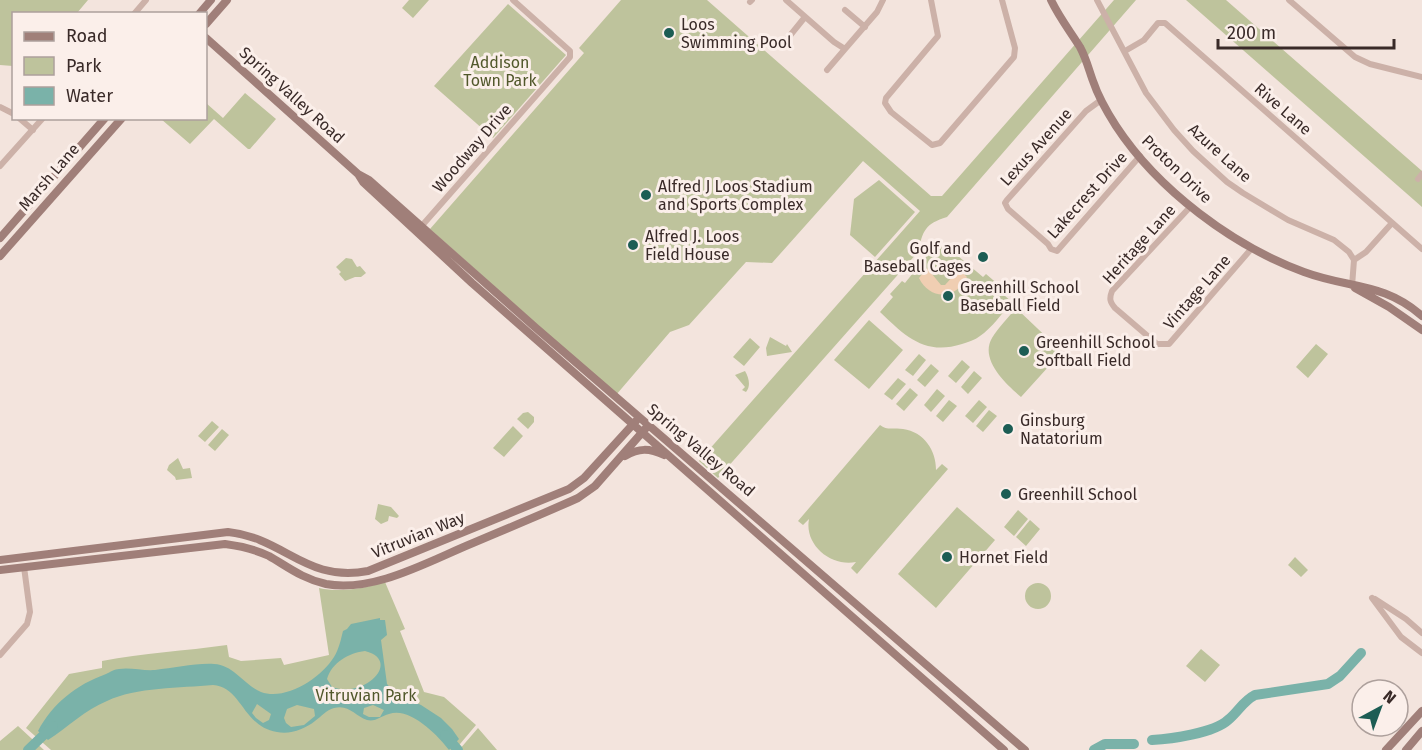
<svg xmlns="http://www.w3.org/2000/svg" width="1422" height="750" viewBox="0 0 1422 750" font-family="'Fira Sans',sans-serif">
<rect width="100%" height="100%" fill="#f3e4dd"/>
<path fill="#bec39c" d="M0 0H88L77 13 14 14 13 66 0 65Z
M409 0H429L413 18 402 8Z
M621 0H707L931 196H942L1114 0H1136L947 217C925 224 923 230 918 252L718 478 699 461 920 211 863 161 772 263 746 262 689 325 670 332 616 395 430 229 584 53 579 48Z
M1186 0H1226L1422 171V207Z
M508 4 566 55 493 138 434 86Z
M245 93 276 119 250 149H248L214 119 190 144 161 119 206 118V103L223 118Z
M879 180 915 212 875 257 850 235 854 199Z
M937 245 951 247 958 256 983 277 986 274 1000 286 997 289 1012 302C1002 313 992 328 980 336 975 340 968 342 962 344 925 356 905 336 880 312L893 297 890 294 902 281 905 283C912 275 931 248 937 245Z
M346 258 352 259 357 267 360 266 366 273 361 277H355L345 281 339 274 341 272 336 267Z
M1016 308 1058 348 1059 355 1021 397C1007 385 979 360 992 338 998 328 1008 318 1016 308Z
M869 320 903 350 869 389 834 360Z
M770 337 786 346 787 344 792 352 767 356 766 348Z
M750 338 760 347 744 366 733 357Z
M1316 344 1328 354 1308 378 1296 367Z
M919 354 926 360 913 376 905 370Z
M962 360 970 367 956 383 948 376Z
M931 364 939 371 925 387 917 380Z
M745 371C749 378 751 386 746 392L742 390 745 387 735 375Z
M974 371 982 378 968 394 961 387Z
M898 378 906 384 892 400 884 394Z
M910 388 918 395 904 411 896 404Z
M937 389 945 396 931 412 924 405Z
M949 400 957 406 943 422 936 416Z
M979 400 987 407 973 423 965 416Z
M989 410 997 416 983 432 976 426Z
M528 412 534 417V422L528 429 517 419 523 413Z
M212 421 219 427 205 442 198 436Z
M880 425C887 431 895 427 903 429 924 432 936 450 936 470L942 464 948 469 857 574 851 568 856 562C831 567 804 545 809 519L803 525 798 521Z
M513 426 523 436 504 457 493 448Z
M222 429 229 435 215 451 208 445Z
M178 458 183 469 190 468 192 478 176 480 175 477 167 470 169 465Z
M378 504 391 507 399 516 397 518 389 516 388 521 381 524 375 519Z
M957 507 995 540 936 608 898 574Z
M1018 510 1028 519 1014 536 1004 527Z
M1030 520 1040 529 1026 546 1016 537Z
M1295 557 1308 570 1301 577 1288 565Z
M385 582 405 629 400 631 424 692 444 697 476 725 455 750H51L26 728 69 674 102 668V661C143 653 185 651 227 645L229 657 241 661 281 658 284 665 329 655 319 588C341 593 364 588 385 582Z
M1025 596a13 13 0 1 1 26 0a13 13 0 1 1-26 0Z
M1201 649 1220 665 1205 682 1186 666Z
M18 726 44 750H0V741Z
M478 728 497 750H459Z"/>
<path fill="#f0ceb2" d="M957 267 967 277C957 299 930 301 919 278L927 268 941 285H945L955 274Z"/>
<path fill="#7ab2a9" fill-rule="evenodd" d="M380 618V620H385L387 635 381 640 387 684 395 693 421 705 441 718 452 729 459 739 449 750C438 735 409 706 389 714 381 716 376 722 367 720 355 716 349 704 334 708 326 710 322 716 315 721 305 729 290 735 277 732 243 727 242 687 213 685 181 688 136 687 107 701 85 710 68 727 48 740L38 731C53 703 76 685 106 674 110 672 115 669 119 669 130 667 143 671 155 670 174 668 195 663 214 664 234 665 244 685 261 692 286 701 321 678 334 657 339 649 341 639 343 631L347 629 351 624ZM365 651C402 660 366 699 332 687L327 679C332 662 349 653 365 651ZM257 704 271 714 269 720 263 723 256 718 252 713ZM297 705 314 709 315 716 304 725 291 727 286 723 284 718 287 709ZM373 705 384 710 380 717H369L363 714 364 708Z"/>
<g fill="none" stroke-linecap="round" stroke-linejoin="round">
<path stroke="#7ab2a9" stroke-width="10" d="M445 735 458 750
M1152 740C1171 739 1214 733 1228 720 1238 712 1243 701 1255 695L1328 684 1340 676 1361 653
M28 750 53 726
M1094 750 1105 744H1134"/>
<path stroke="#ccb1a8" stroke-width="6" d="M786 0 834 42 845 49 877 12 883 0
M931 0 938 36 886 98 885 103 891 112 932 145 940 143 1014 57 1015 48 1002 0
M1097 0 1146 93 1174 130 1193 151 1227 182 1243 193 1288 220 1334 240 1349 252 1354 260 1352 286
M1289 0 1355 57 1370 64 1422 77
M750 2 752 0
M845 10 865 27
M134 14 146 0
M788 38 805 17
M1125 51 1144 40 1158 23H1165L1422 249
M827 70 845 49
M1101 100 1086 111 1007 200 1005 203 1008 209 1048 244 1051 249 1057 251 1140 156
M0 107 14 114
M19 118 33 130
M0 166 43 118
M1418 179 1422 174
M1191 206 1112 291C1109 299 1110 302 1115 308L1157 344H1169L1252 248
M419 229 570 57V51L513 0
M1354 260 1366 252 1392 223
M1372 598 1401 637 1422 653
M1375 599 1406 619 1422 633
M0 655 27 624 30 612 24 567"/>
<path stroke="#a07f79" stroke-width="8" d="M1051 0C1059 17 1070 31 1080 47 1086 58 1089 70 1093 81 1098 96 1107 112 1116 126 1158 190 1233 246 1304 272 1350 289 1383 282 1422 316
M199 14 211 0
M206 24 227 0
M206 38 358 174 369 180 536 328 1025 750
M358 174 363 182 472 283 1004 750
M0 238 105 118
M0 256 122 118
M1355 288 1389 307 1422 330
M625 456C639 448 649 448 664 455
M0 560 228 532C285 538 306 583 368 571L569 489 584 478 636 421
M0 570 225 544C241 546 254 549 269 556 288 567 303 579 326 584 374 593 429 561 473 543 508 528 543 514 578 498L595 486 646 428
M1386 750 1422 711
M1406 750 1422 731"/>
</g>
<g fill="#1c5d54" stroke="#fbefea" stroke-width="2">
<circle cx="669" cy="33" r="6"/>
<circle cx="646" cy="195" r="6"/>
<circle cx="633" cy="245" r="6"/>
<circle cx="983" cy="257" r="6"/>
<circle cx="948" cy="296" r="6"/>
<circle cx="1024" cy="351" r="6"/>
<circle cx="1008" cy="429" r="6"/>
<circle cx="1006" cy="494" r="6"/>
<circle cx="947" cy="557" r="6"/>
</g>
<g text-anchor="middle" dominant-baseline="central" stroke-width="6" stroke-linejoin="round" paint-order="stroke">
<g font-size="16" fill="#392a28" stroke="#fbefea" text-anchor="start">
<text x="681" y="24">Loos<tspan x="681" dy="18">Swimming Pool</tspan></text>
<text x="658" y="186">Alfred J Loos Stadium<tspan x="658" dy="18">and Sports Complex</tspan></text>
<text x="645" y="236">Alfred J. Loos<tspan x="645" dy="18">Field House</tspan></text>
<text x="971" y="248" text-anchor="end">Golf and<tspan x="971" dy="18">Baseball Cages</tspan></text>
<text x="960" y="287">Greenhill School<tspan x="960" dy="18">Baseball Field</tspan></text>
<text x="1036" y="342">Greenhill School<tspan x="1036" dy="18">Softball Field</tspan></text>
<text x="1020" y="420">Ginsburg<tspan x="1020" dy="18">Natatorium</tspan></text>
<text x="1018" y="494">Greenhill School</text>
<text x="959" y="557">Hornet Field</text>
</g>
<g font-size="16" fill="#51582b" stroke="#fbefea">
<text x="500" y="62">Addison<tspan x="500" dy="18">Town Park</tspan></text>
<text x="366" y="695">Vitruvian Park</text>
</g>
<g font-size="16" fill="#392a28" stroke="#fbefea">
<text transform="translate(292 95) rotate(42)">Spring Valley Road</text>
<text transform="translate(1283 109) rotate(41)">Rive Lane</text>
<text transform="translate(1036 147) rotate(-48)">Lexus Avenue</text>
<text transform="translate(472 148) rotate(-49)">Woodway Drive</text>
<text transform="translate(1220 153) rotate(42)">Azure Lane</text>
<text transform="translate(1177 169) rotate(44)">Proton Drive</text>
<text transform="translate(49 177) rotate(-49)">Marsh Lane</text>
<text transform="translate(1087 195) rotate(-48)">Lakecrest Drive</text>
<text transform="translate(1139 244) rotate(-48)">Heritage Lane</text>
<text transform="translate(1197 292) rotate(-49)">Vintage Lane</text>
<text transform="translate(701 450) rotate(40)">Spring Valley Road</text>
<text transform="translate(418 535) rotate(-22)">Vitruvian Way</text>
</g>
</g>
<rect x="12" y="12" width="195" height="108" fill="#fbefea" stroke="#ada09c" stroke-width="1.5"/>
<rect x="24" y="32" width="30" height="9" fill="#a07f79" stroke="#ada09c" stroke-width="1.5"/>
<text x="66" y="42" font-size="18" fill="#392a28">Road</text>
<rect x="24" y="57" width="30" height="18" fill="#bec39c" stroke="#ada09c" stroke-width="1.5"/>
<text x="66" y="72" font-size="18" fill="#392a28">Park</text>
<rect x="24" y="87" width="30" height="18" fill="#7ab2a9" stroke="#ada09c" stroke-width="1.5"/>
<text x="66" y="102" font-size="18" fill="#392a28">Water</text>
<g transform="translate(1380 708) rotate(41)"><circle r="28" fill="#fbefea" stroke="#ada09c" stroke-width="1.5"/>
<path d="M0-4.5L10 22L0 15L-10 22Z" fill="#1c5d54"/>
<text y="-9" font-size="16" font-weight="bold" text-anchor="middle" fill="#392a28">N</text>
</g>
<path d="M1218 39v9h176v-9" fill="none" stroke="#392a28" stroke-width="3"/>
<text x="1227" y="39" font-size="18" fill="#392a28" stroke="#fbefea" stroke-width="4.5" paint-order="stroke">200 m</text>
</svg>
